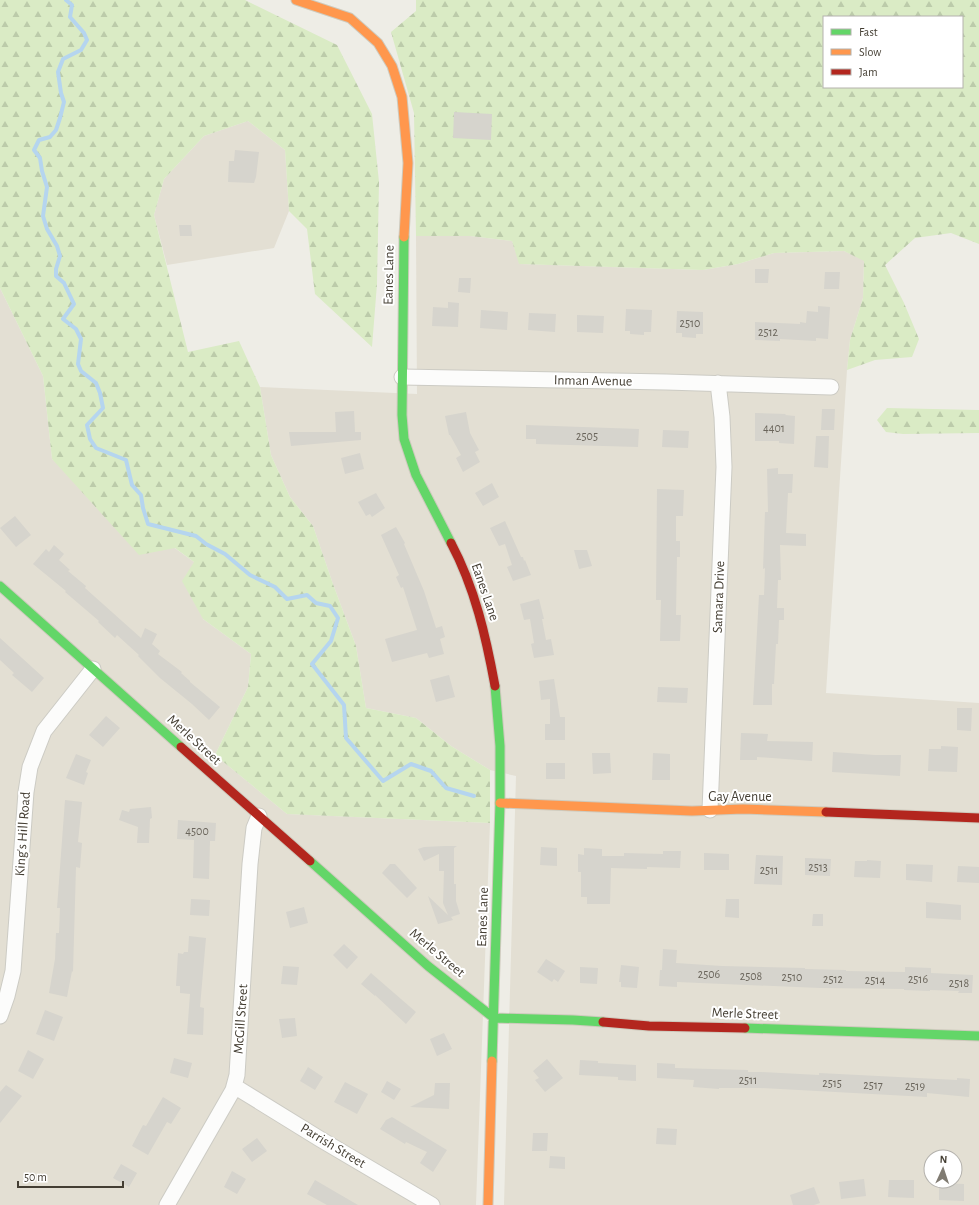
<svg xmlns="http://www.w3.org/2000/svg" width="979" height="1205" viewBox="0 0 979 1205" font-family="'Alegreya Sans',sans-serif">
<defs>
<pattern id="forest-firs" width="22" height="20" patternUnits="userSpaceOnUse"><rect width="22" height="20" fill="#daebc5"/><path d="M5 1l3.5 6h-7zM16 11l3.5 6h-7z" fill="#bccbaa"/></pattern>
</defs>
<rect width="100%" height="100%" fill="#eeede6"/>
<path fill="#e3dfd3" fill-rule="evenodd" d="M248 121 285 150 289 211 274 248 167 265 154 215 164 179 204 136Z
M416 236H470L512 241 520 264 703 270 738 264 774 253 844 251 864 260 863 298 850 340 847 370 826 693 979 703V1205H504L516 776 490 770 451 746 416 718 366 708 356 646 333 584 313 526 290 497 271 455 260 387 417 394ZM931 1157H955V1181H931Z
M0 288 43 376 52 459 194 562 203 619 251 654 248 687 215 755 287 814 490 823 476 1205H0Z"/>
<path fill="url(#forest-firs)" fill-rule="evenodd" d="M0 0H245L337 45 372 114 379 182 377 284 372 347 315 294 307 229 289 211 285 150 248 121 204 136 164 179 154 215 188 352 239 341 260 387 271 455 290 497 313 526 333 584 356 646 366 708 416 718 451 746 490 770V823L287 814 215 755 248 687 251 654 203 619 182 581 194 562 175 548 139 555 52 459 43 376 0 288Z
M416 0H979V244L951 233 915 238 885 265 904 303 919 339 912 357 875 360 847 370 850 340 863 298 864 261 844 251 774 253 738 264 703 270 519 264 512 241 470 236H416L414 113 391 32 416 11ZM824 17H962V87H824Z
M887 408 979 410V433L903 434 886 432 877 420Z"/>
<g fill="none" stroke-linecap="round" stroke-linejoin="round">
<path stroke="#b5d5ef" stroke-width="4" d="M66 0 72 5 70 17 84 33 87 40 81 50 63 59 58 72 61 93 64 102 60 118 56 130 50 137 39 140 34 150 40 158 42 171 47 187 43 216 47 229 57 246 60 256 56 269V276L64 283 74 304 63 319 76 329 81 339 78 364 81 371 96 383 100 393 103 408 87 425 90 439 96 448 126 460 132 485 141 495 143 508 148 524 196 536 206 544 225 554 250 575 275 587 287 599 307 595 316 603 330 606 338 618 331 641 312 664 344 705 346 738 383 781 411 764 431 771 446 788 474 796"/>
</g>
<path fill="#d6d4cd" d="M454 112 492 114 491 140 453 138Z
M235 150 259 152 256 177 254 183 228 182 229 161H234Z
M179 225H191L192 236H180Z
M755 269H769L768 283H755Z
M825 272H840L839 289H824Z
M459 278H471L470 293 458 292Z
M448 302 459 303 458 327 432 326 433 307 448 308Z
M818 306 830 307 828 339 816 338V341L780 339V341L755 340V322L800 324V322L806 323 807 311 818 312Z
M626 309 652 310 651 332H644V335L630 334V331H625Z
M481 310 508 312 507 330 480 328Z
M677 311 703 312V334H696V338L682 337V333H676Z
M529 313 556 314 555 332 528 330Z
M577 315 604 316 603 333 577 332Z
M822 409H835L834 430H821Z
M354 411 355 432H361V440L291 446 289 432H336L335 412Z
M466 412 470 433 479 450 475 452 480 462 463 472 456 458 461 455 450 435H449L445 416Z
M755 413 786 414 785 415 795 416 794 444 779 443V441H755Z
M526 425 639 429 638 447 536 444V439H526Z
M663 430 689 431 688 448 662 447Z
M816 436H829L828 468 814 467Z
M360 453 364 469 345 474 341 458Z
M778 468V474H793L792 493H788L786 533 806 534V546L780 545 781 580H778L777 608H784V620H779L778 644H776L774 684H772V705H753L759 595H764L765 568 763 569 765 512H768L767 469Z
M492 483 499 497 483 506 475 493Z
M657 489 684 490 683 516H676V541H680V557H677L676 615H681L680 641H660L661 600H656Z
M376 493 385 508 372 517 370 514 366 516 358 502Z
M15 516 31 535 16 547 0 528Z
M505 521 521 557H523L524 561 525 560 531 575 513 581 507 567 512 565 505 544 499 546 490 528Z
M396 527 405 543 404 544 424 591 436 628 442 626 445 637 440 639 444 654 429 658 427 653 392 662 385 639 417 630 403 587 401 588 396 577 399 575 381 535Z
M54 545 64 554 59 560 70 570 68 571 86 586 85 588 141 638 145 628 157 634 152 644 160 651 158 654 182 672 181 673 190 681V682L220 707 209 720 192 704 160 678 138 656 139 655 117 635 115 638 98 622 99 621 65 592 66 591 33 564 46 549 49 552Z
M574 550H587L592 566 579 569Z
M539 599 544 619H542L546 640 551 639 554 655 534 658 531 644 534 643 530 619 524 620 520 604Z
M0 638 44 678 32 692 12 675 14 673 0 660Z
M449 675 455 697 436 702 430 680Z
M554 679 560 717H565V740H545V724H550V699L541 700 539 681Z
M658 687 688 688 687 703 657 702Z
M957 708H972L971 731 957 730Z
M106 716 120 728 103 747 89 735Z
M741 733 768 734 767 741 813 742 812 761 757 757V760H740Z
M941 746 958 747 957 772 928 771 929 749H941Z
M833 752 875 755H901L900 776 832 772Z
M592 753H610L611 773 593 774Z
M653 753 670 754V780H652Z
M76 754 91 760 86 772 88 773 84 785 66 778Z
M546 763H565V779H546Z
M65 800 82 802 78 842 82 843 80 868 76 867 73 972 72 971 67 997 49 993 55 959 56 933H59L60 908H57Z
M151 807 152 818 150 819 149 843H137L138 827 119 820 122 810 129 812 130 809Z
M178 820 216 823 215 841H210L209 879 193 878 194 840 177 839Z
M445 846H457L454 848V884H456V901L460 914 451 917 453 920 438 924 428 896 448 915 443 903 444 871H439V854L424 861 418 849 424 847Z
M541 847 557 848V866L540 865Z
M584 848 602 849V856H624V853L663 854V851H681L680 868 647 867V869L611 868 610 904H587V897H581V872H578V854L584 855Z
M704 853 729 854V870H704Z
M756 855 783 856 782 885 754 884Z
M805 858 831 859 830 876 805 875Z
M867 860 881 861 880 878 854 877 855 861H867Z
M390 864H395L417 888 407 898 382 873Z
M906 864 933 865 932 882 906 880Z
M958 866 979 867V883L957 882Z
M191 899 210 900 209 916 190 915Z
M726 899H739V918L725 917Z
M926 902 961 905V920L926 918Z
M304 907 308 923 290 928 286 912Z
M813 914H823V926H812Z
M189 936 206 938 200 1007 204 1008 203 1035 187 1034 190 994 180 993V986H176L178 953 183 954 184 952H188Z
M344 944 358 957 347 969 333 955Z
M663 949 677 950 676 963 722 966 805 968V969L846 970V971L905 972V967L931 968V973L973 975 972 993H958L959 991 930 990V991L904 990V989L820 988 677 982V987L659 986 660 970H662Z
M546 959 565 971 558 982 554 979 552 982 537 972Z
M621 965 639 967 637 988 621 987V982H619Z
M283 966 299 967 297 985 281 984Z
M580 967 598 968 597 984 580 983Z
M371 973 416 1012 406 1024 375 995V996L361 984Z
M45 1010 63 1017 54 1041 36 1034Z
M295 1018 297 1036 282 1038 279 1019Z
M444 1033 452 1049 437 1056 430 1039Z
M28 1050 44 1059 33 1079 18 1071Z
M174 1058 192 1063 188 1078 170 1073Z
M547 1059 563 1078 545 1092 535 1080 539 1078 533 1071Z
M580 1060 598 1061V1063L636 1065V1081L618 1080V1077L579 1075Z
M657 1063 675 1064V1068L748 1070V1072H761L819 1075V1073L957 1080V1078L970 1079 969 1097 927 1093V1097L760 1088H719V1089L693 1087 694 1080 657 1078Z
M308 1067 323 1077 315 1090 300 1081Z
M387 1081 401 1089 394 1100 381 1092Z
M345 1082 368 1094 357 1114 334 1102Z
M435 1083H450L449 1109 410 1107 434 1095Z
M6 1085 22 1096 0 1123V1092Z
M163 1097 181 1108 171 1124 167 1122 148 1155 132 1146 143 1125 146 1126Z
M392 1117 447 1150 433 1172 420 1163 427 1152 406 1142 405 1144 380 1129 386 1120Z
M657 1128 677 1129 676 1145 656 1144Z
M533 1133H548L547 1151H532Z
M257 1138 267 1151 252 1162 242 1149Z
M550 1156 565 1157V1169L549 1168Z
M121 1164 137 1173 129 1187 113 1178Z
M232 1171 246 1179 237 1194 224 1187Z
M864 1179 866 1196 841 1199 839 1182Z
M315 1180 358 1205H327L307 1194Z
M889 1180H914V1198L888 1197Z
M939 1183 964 1184V1201L939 1200Z
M814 1187 820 1203 814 1205H793L790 1195Z"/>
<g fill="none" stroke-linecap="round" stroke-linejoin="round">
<defs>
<path id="street" d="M402 377 666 382 831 387
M710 810 724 467 722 417 718 383
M0 1016 7 996 13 971 26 792 30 767 44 731 93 669
M234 1086 320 1139 432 1205
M167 1205 233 1090 237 1075 250 864 254 828 259 816"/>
<path id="fast" d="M404 237 402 415 404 439 416 475 451 543
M0 586 181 747
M310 861 428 966 494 1018 573 1020 603 1022
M745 1028 979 1036
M492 1061 500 803V746L495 686"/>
<path id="slow" d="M296 0 350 18 378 43 392 66 402 97 408 163 404 237
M500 803 692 811 743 809 826 812
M488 1205 492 1061"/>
<path id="jam" d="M451 543C475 588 486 637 495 686
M181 747 310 861
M826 812 979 818
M603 1022 649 1026 745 1028"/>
</defs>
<use href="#street" stroke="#cccbc4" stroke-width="17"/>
<use href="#fast" stroke="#cecabd" stroke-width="11"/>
<use href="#slow" stroke="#cecabd" stroke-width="11"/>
<use href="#jam" stroke="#cecabd" stroke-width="11"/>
<use href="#street" stroke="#fcfcfb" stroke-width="15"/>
<use href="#fast" stroke="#63d668" stroke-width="9"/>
<use href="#slow" stroke="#ff974d" stroke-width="9"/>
<use href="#jam" stroke="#b3261e" stroke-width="9"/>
</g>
<g text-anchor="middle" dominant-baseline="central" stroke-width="4" stroke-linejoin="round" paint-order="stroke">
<g font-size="12" fill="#6a655b">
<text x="690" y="323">2510</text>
<text x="768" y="332">2512</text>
<text x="774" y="428">4401</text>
<text x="587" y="436">2505</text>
<text x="197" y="831">4500</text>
<text x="818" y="867">2513</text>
<text x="769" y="870">2511</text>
<text x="709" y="974">2506</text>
<text x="751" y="976">2508</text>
<text x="792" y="977">2510</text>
<text x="833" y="979">2512</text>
<text x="918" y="979">2516</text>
<text x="875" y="980">2514</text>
<text x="959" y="983">2518</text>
<text x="748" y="1080">2511</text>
<text x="832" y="1083">2515</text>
<text x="873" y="1085">2517</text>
<text x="915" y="1086">2519</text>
</g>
<g font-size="14" fill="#443e33" stroke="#fff">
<text transform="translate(389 275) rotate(-89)">Eanes Lane</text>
<text transform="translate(593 381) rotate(1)">Inman Avenue</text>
<text transform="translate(485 592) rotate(71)">Eanes Lane</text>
<text transform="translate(719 597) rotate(-88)">Samara Drive</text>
<text transform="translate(194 740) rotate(42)">Merle Street</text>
<text x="740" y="797">Gay Avenue</text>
<text transform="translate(23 834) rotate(-86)">King's Hill Road</text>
<text transform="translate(483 917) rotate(-88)">Eanes Lane</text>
<text transform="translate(437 953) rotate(40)">Merle Street</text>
<text transform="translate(745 1014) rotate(2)">Merle Street</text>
<text transform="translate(241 1019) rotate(-86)">McGill Street</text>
<text transform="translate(333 1146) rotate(31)">Parrish Street</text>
</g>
</g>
<rect x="823" y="16" width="140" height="72" fill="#ffffff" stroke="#b4b2ad"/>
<rect x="831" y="29" width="20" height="6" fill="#63d668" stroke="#b4b2ad"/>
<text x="859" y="36" font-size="12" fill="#443e33">Fast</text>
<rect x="831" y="49" width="20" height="6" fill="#ff974d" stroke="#b4b2ad"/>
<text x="859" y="56" font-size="12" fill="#443e33">Slow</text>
<rect x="831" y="69" width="20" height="6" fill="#b3261e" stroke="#b4b2ad"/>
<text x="859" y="76" font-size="12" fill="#443e33">Jam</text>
<g transform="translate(943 1169) rotate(3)"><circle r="19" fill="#ffffff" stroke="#b4b2ad"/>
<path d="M0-3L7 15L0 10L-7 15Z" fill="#807b72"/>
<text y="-6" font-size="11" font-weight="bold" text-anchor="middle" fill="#443e33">N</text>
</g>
<path d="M18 1181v6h105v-6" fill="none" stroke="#443e33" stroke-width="2"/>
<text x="24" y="1181" font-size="12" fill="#443e33" stroke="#ffffff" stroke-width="3" paint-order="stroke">50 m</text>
</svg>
